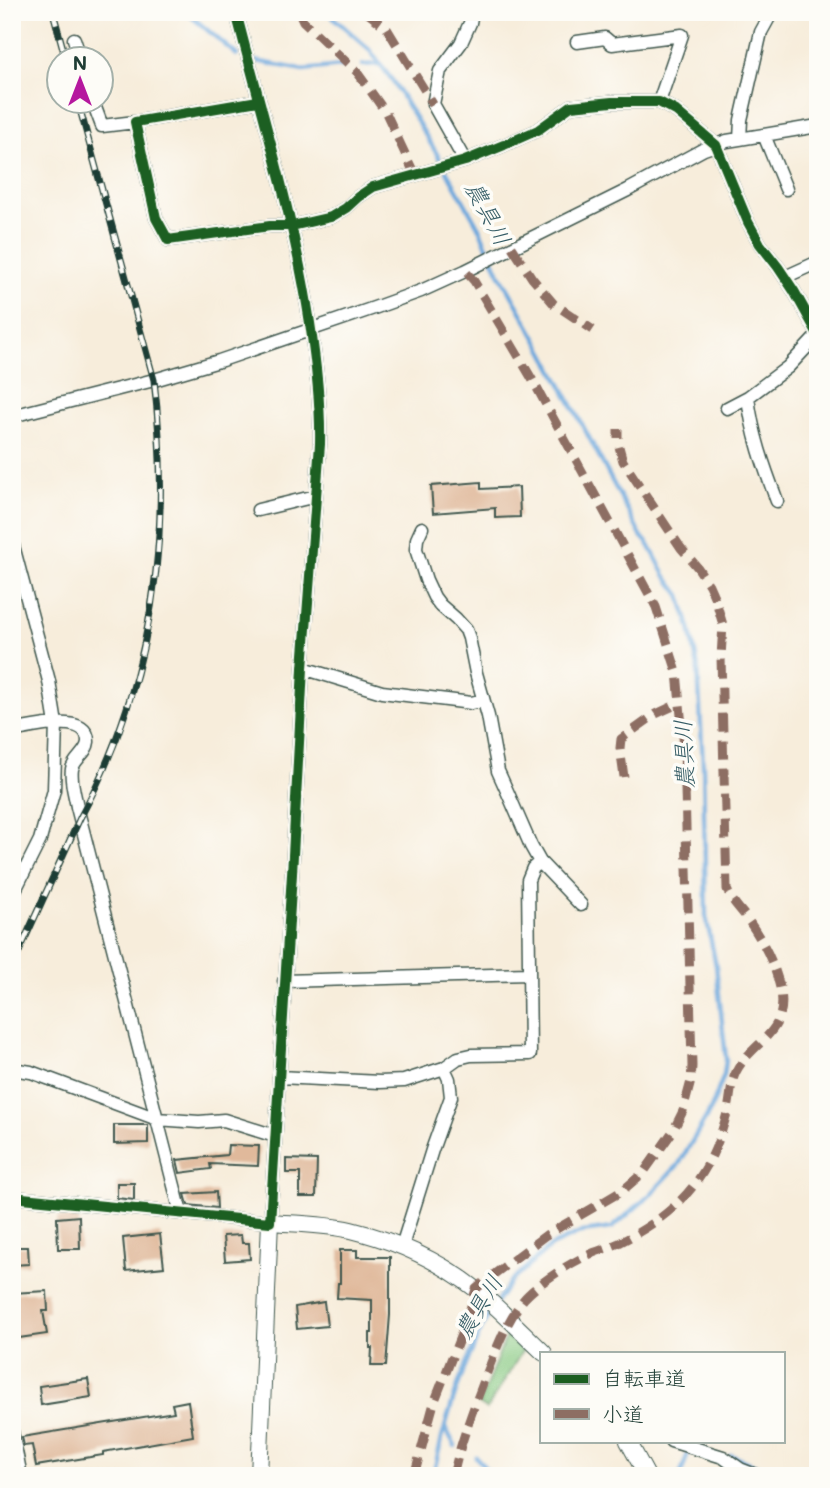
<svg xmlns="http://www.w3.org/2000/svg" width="830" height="1488" viewBox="0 0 830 1488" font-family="Mali,'Klee One',sans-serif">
<rect width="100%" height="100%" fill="#fdfcf7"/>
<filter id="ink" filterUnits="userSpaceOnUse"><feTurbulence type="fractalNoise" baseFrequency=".0143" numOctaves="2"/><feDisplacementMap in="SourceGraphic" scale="14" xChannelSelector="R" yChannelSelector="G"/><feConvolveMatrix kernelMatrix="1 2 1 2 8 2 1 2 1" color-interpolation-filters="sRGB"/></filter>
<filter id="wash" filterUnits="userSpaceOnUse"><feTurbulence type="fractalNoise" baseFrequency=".00686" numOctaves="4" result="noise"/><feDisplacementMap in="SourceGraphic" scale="28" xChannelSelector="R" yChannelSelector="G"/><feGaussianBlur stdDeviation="1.57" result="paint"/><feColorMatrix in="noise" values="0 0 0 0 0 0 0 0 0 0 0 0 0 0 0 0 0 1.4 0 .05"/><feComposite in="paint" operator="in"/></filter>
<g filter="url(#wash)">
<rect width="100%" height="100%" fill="#f7eddb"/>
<path fill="#87c982" stroke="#53835b" stroke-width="2" d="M507 1334 523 1350 487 1409 479 1404Z"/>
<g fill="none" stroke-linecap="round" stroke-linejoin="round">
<path stroke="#6ca7dc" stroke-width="4.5" d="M186 12 237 55
M327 12 368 48 392 80 437 154 478 226 498 271 544 352 641 536 649 545 665 575 680 595 690 628 698 667 703 766 706 916 716 966 726 1059 724 1075 711 1109 679 1164 649 1196 612 1228 582 1232 551 1246 510 1282 497 1302
M256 61 303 70 342 66
M363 65 379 64
M445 1427 455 1446
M731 1455 776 1474 790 1476
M476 1457 492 1476
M433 1476C443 1430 455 1386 475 1344 480 1332 485 1320 492 1309
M680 1476 688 1453
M815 1476 818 1475"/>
</g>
<g id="blocks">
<path fill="#e0b99b" d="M481 482V489L519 487 520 517 495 518V508L433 513 431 486Z
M114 1125H148V1143L114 1144Z
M228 1145 259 1146 258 1166 210 1164 211 1169 180 1173 177 1160 227 1155Z
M286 1159 317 1160 316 1197H300V1173H286Z
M117 1183H134V1200L117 1198Z
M216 1192 217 1208 188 1205 185 1194Z
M79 1216 80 1249H58L57 1218Z
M160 1234 164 1267 126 1271 123 1238Z
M241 1235 242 1243H249L250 1259 225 1261 223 1236Z
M12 1247H28L29 1264 12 1265Z
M340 1250H357V1257H390V1315L386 1366H371L372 1348H370V1333H372V1300L337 1298 338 1283H340Z
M47 1291 48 1311H43L47 1334 12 1339V1293Z
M324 1302 327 1326 297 1329 295 1307Z
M88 1379 91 1397 41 1405 39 1386Z
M188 1401 193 1436 103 1452V1455L36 1466 32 1445 24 1446 22 1437 174 1412 172 1404Z"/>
</g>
</g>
<g filter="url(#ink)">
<use href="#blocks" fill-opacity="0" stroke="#3f574d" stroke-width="2"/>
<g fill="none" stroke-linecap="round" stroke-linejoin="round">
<defs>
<path id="minor" d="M74 39 81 60
M577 42 605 38 612 44 682 35 659 102
M258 101 135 122 156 218 168 240 270 226H292L331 217 346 208 358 197 373 187 465 161 504 145 538 130 571 106 612 102H659L676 111 716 145 748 222 760 244 778 267 794 291 818 334
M93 102 102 126 135 122
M764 135 786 189
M740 139 741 120 761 32 772 12
M465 161 433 104 440 71 461 43 470 23 472 12
M785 277 818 262
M748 397C752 433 764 467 777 501
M727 408 748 397 788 367 818 335
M12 416 154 380 219 361 374 308 421 291 465 271 628 190 704 149 727 141 818 126
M258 510 316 496
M422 528 417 539 416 549 426 580 434 597 440 605 456 619 466 630 469 638 476 673 488 716 498 771 507 791 531 846 540 862 581 905
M12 542 49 681 56 724 54 790 40 840 12 896
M303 668 382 692 471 703 483 700
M12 731C30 728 89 711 88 742 87 753 74 759 72 769 70 781 75 795 77 807L181 1213
M284 981 529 974
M12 1069 31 1072 157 1119 199 1122 224 1120 275 1136
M279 1077 380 1082 404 1081 444 1068 458 1058 471 1055 530 1054 528 880 533 868 540 862
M12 1197 270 1222 292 874 303 668 320 444C321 403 316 363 310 323 294 217 262 115 236 12
M402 1246 432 1150 451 1097 449 1079 444 1068
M12 1432 21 1476
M671 1441 723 1457 740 1469 758 1476"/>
<path id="major" d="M628 1441 647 1476
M259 1476 270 1222C297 1224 324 1224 351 1230 396 1241 440 1261 477 1290 501 1310 522 1332 544 1353"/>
</defs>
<use href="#minor" stroke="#3f574d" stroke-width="15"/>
<use href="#major" stroke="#3f574d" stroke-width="18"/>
<use href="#minor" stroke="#fff" stroke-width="12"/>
<use href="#major" stroke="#fff" stroke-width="16"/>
<defs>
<path id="rail" d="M53 12 66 60
M12 967 80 818C154 681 172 532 154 380L78 102"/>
</defs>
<use href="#rail" stroke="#1f3d34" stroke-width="7"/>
<use href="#rail" stroke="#fdfcf7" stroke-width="4.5" stroke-dasharray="13" stroke-linecap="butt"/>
<path stroke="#8d6e63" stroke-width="9" stroke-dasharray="18 9" stroke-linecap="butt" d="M299 12 303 21 357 72 386 113 415 175
M366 12 386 27 433 104
M512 247 532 278 554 304 593 330
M624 777 620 748 621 739 656 714 680 703
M414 1476 434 1403 467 1319 476 1289 489 1278 546 1235 622 1191 644 1172 673 1131 683 1111 691 1081 692 1066 684 748 677 672 656 607 532 379 474 281 465 271
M453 1476C461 1440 475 1404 488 1370 498 1345 507 1320 524 1299 535 1286 564 1267 580 1259 592 1252 606 1249 619 1243 649 1228 678 1208 697 1181 712 1161 721 1136 727 1113 731 1100 730 1084 736 1072 752 1041 788 1034 781 992 776 966 763 941 748 920 740 908 732 903 727 889L721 657 723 625 716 601 709 585 698 568 681 548 623 461 618 443V429"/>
<defs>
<path id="cycleway" d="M258 101 135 122 156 218 168 240 270 226H292L331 217 346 208 358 197 373 187 465 161 504 145 538 130 571 106 612 102H659L676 111 716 145 748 222 760 244 778 267 794 291 818 334
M12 1197 270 1222 292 874 303 668 320 444C321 403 316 363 310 323 294 217 262 115 236 12"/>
</defs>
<use href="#cycleway" stroke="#fdfcf7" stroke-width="15"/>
<use href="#cycleway" stroke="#1b5e20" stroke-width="10"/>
</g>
</g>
<g text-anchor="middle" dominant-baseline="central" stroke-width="7" stroke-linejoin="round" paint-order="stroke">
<g font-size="23" font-style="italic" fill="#365d66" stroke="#fdfcf7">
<text transform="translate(489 213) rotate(62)">農具川</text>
<text transform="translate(683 754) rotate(-92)">農具川</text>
<text transform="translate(478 1306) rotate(-59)">農具川</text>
</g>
</g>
<rect width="830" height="1488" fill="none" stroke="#fdfcf7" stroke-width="42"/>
<rect x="540" y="1352" width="245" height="91" fill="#fdfcf7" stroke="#a4b0a9" stroke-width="2"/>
<rect x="554" y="1374" width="35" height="10" fill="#1b5e20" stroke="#a4b0a9" stroke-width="2"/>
<text x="602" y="1386" font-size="21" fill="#1f3d34">自転車道</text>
<rect x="554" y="1409" width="35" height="10" fill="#8d6e63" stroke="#a4b0a9" stroke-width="2"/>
<text x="602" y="1422" font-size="21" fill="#1f3d34">小道</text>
<g transform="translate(80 80)"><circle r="33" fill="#fdfcf7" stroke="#a4b0a9" stroke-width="2"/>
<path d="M0-5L12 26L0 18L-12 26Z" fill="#b5179e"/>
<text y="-10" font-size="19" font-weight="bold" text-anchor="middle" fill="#1f3d34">N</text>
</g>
</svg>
